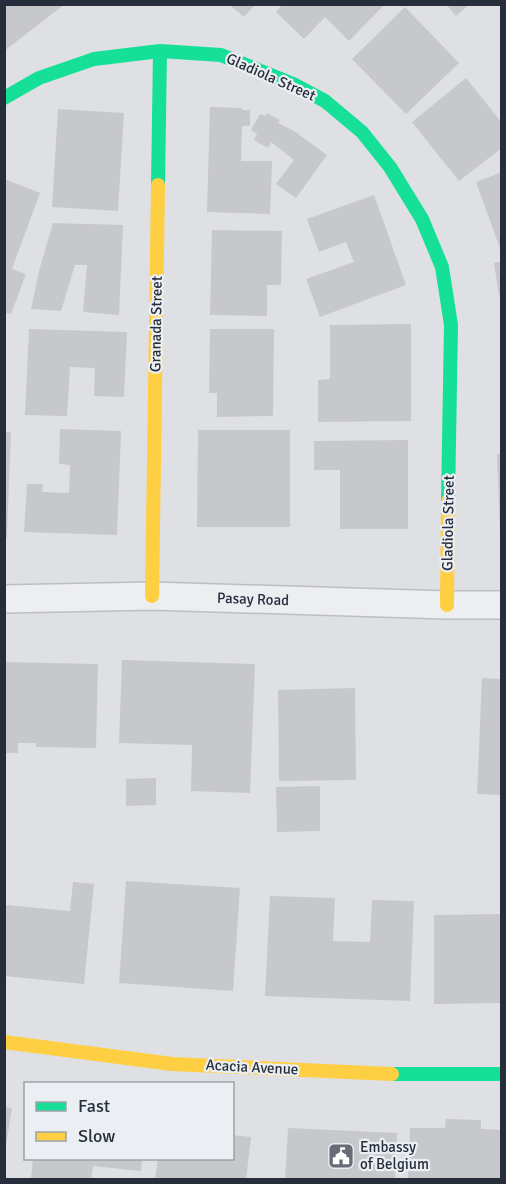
<svg xmlns="http://www.w3.org/2000/svg" width="506" height="1184" viewBox="0 0 506 1184" font-family="Signika,sans-serif">
<rect width="100%" height="100%" fill="#dee0e3"/>
<path fill="#c7c8cb" d="M4 4H65L4 51Z
M283 4H385L349 41 325 17 304 39 276 12Z
M446 4H470L456 16Z
M230 5H255L244 17Z
M405 7 459 63 406 114 352 59Z
M466 78 502 123V148L459 181 412 122Z
M210 107 242 108V110H250V126H242L241 161H272L270 214 207 212Z
M58 109 124 113 118 211 52 207Z
M267 113 280 120 278 123 294 131 327 155 296 198 276 184 294 160 271 142 268 148 254 140 257 134 251 130 260 114 265 116Z
M502 172V251H501L476 182Z
M4 179 40 193 12 269 26 274 11 314 4 312Z
M374 195 406 285 320 317 306 279 354 262 346 242 319 252 307 219Z
M53 223 123 225 119 315 83 312 87 265H75L61 311 31 309 39 271Z
M212 230 282 231 281 285H267V316L210 315Z
M502 261V294L499 295 494 263Z
M411 324V421L318 422V380L330 379V325Z
M29 329 127 332 124 397 94 396 95 368 70 367 67 416 25 415Z
M210 329H274L273 416 217 417V393H209Z
M60 429 121 431 117 535 24 532 27 484H43L42 492 69 493 70 465 59 464Z
M198 430H290V527H197Z
M4 432H11L7 538H4Z
M408 440V529H340V470H314V441Z
M497 454H502V536H500Z
M122 660 255 664 250 793 191 791 192 745 119 743Z
M4 662 98 664 96 748 36 747V743H18V753H4Z
M482 678 502 679V795L477 794Z
M355 688 356 780 279 781 278 690Z
M156 778V805L126 806V779Z
M320 786V831L277 832 276 787Z
M126 881 240 888 233 991 119 983Z
M73 882 94 884 84 984 4 976 6 905 70 911Z
M270 896 335 898 333 941 370 942 372 900 414 901 410 1001 265 996Z
M502 914V1003L434 1004V915Z
M4 1107 12 1108 6 1145H4Z
M446 1119 481 1120V1129L502 1130V1180H408L410 1128H445Z
M288 1128 397 1133 395 1180H285Z
M232 1135 251 1137 246 1180H155L158 1158H232Z
M33 1158H142L141 1171 93 1166 91 1180H31Z"/>
<g fill="none" stroke-linecap="round" stroke-linejoin="round">
<defs>
<path id="street" d="M4 599 152 596 447 605H502"/>
</defs>
<use href="#street" stroke="#bcbec1" stroke-width="30"/>
<use href="#street" stroke="#edeef0" stroke-width="27"/>
<path stroke="#16e098" stroke-width="14" d="M4 98 39 78 94 59 160 51 221 55 293 84 325 101 362 132 390 167 422 219 442 267 451 325 448 501
M158 185 160 51
M392 1074H502"/>
<path stroke="#ffcf43" stroke-width="14" d="M152 596 158 185
M447 605 448 501
M4 1042 172 1064 392 1074"/>
</g>
<defs>
<symbol id="civic-square" viewBox="-11 -11 22 22"><rect x="-9" y="-9" width="18" height="18" rx="4" fill="#676c76" stroke="#ebeff3"/><path d="M-.6-6.5H3V-4.5H.6V-3L4-1V1h2V6H-6V1h2V-1L-.6-3ZM-1.2 2.5V6h2.4V2.5Z" fill="#fff"/></symbol>
</defs>
<g fill-rule="evenodd">
<use href="#civic-square" x="326" y="1141" width="30" height="30"/>
</g>
<g text-anchor="middle" dominant-baseline="central" stroke-width="4.5" stroke-linejoin="round" paint-order="stroke">
<g font-size="15" fill="#272e3b" stroke="#ebeff3">
<text transform="translate(271 77) rotate(24)">Gladiola Street</text>
<text transform="translate(156 324) rotate(-89)">Granada Street</text>
<text transform="translate(448 523) rotate(-89)">Gladiola Street</text>
<text transform="translate(253 599) rotate(2)">Pasay Road</text>
<text transform="translate(252 1067) rotate(3)">Acacia Avenue</text>
</g>
<g font-size="15" fill="#272e3b" stroke="#ebeff3" text-anchor="start">
<text x="360" y="1147">Embassy<tspan x="360" dy="17">of Belgium</tspan></text>
</g>
</g>
<rect width="506" height="1184" fill="none" stroke="#272e3b" stroke-width="12"/>
<rect x="24" y="1082" width="210" height="78" fill="#ebeff3" stroke="#9da2a9" stroke-width="1.5"/>
<rect x="36" y="1102" width="30" height="9" fill="#16e098" stroke="#9da2a9" stroke-width="1.5"/>
<text x="78" y="1112" font-size="18" fill="#272e3b">Fast</text>
<rect x="36" y="1132" width="30" height="9" fill="#ffcf43" stroke="#9da2a9" stroke-width="1.5"/>
<text x="78" y="1142" font-size="18" fill="#272e3b">Slow</text>
</svg>
